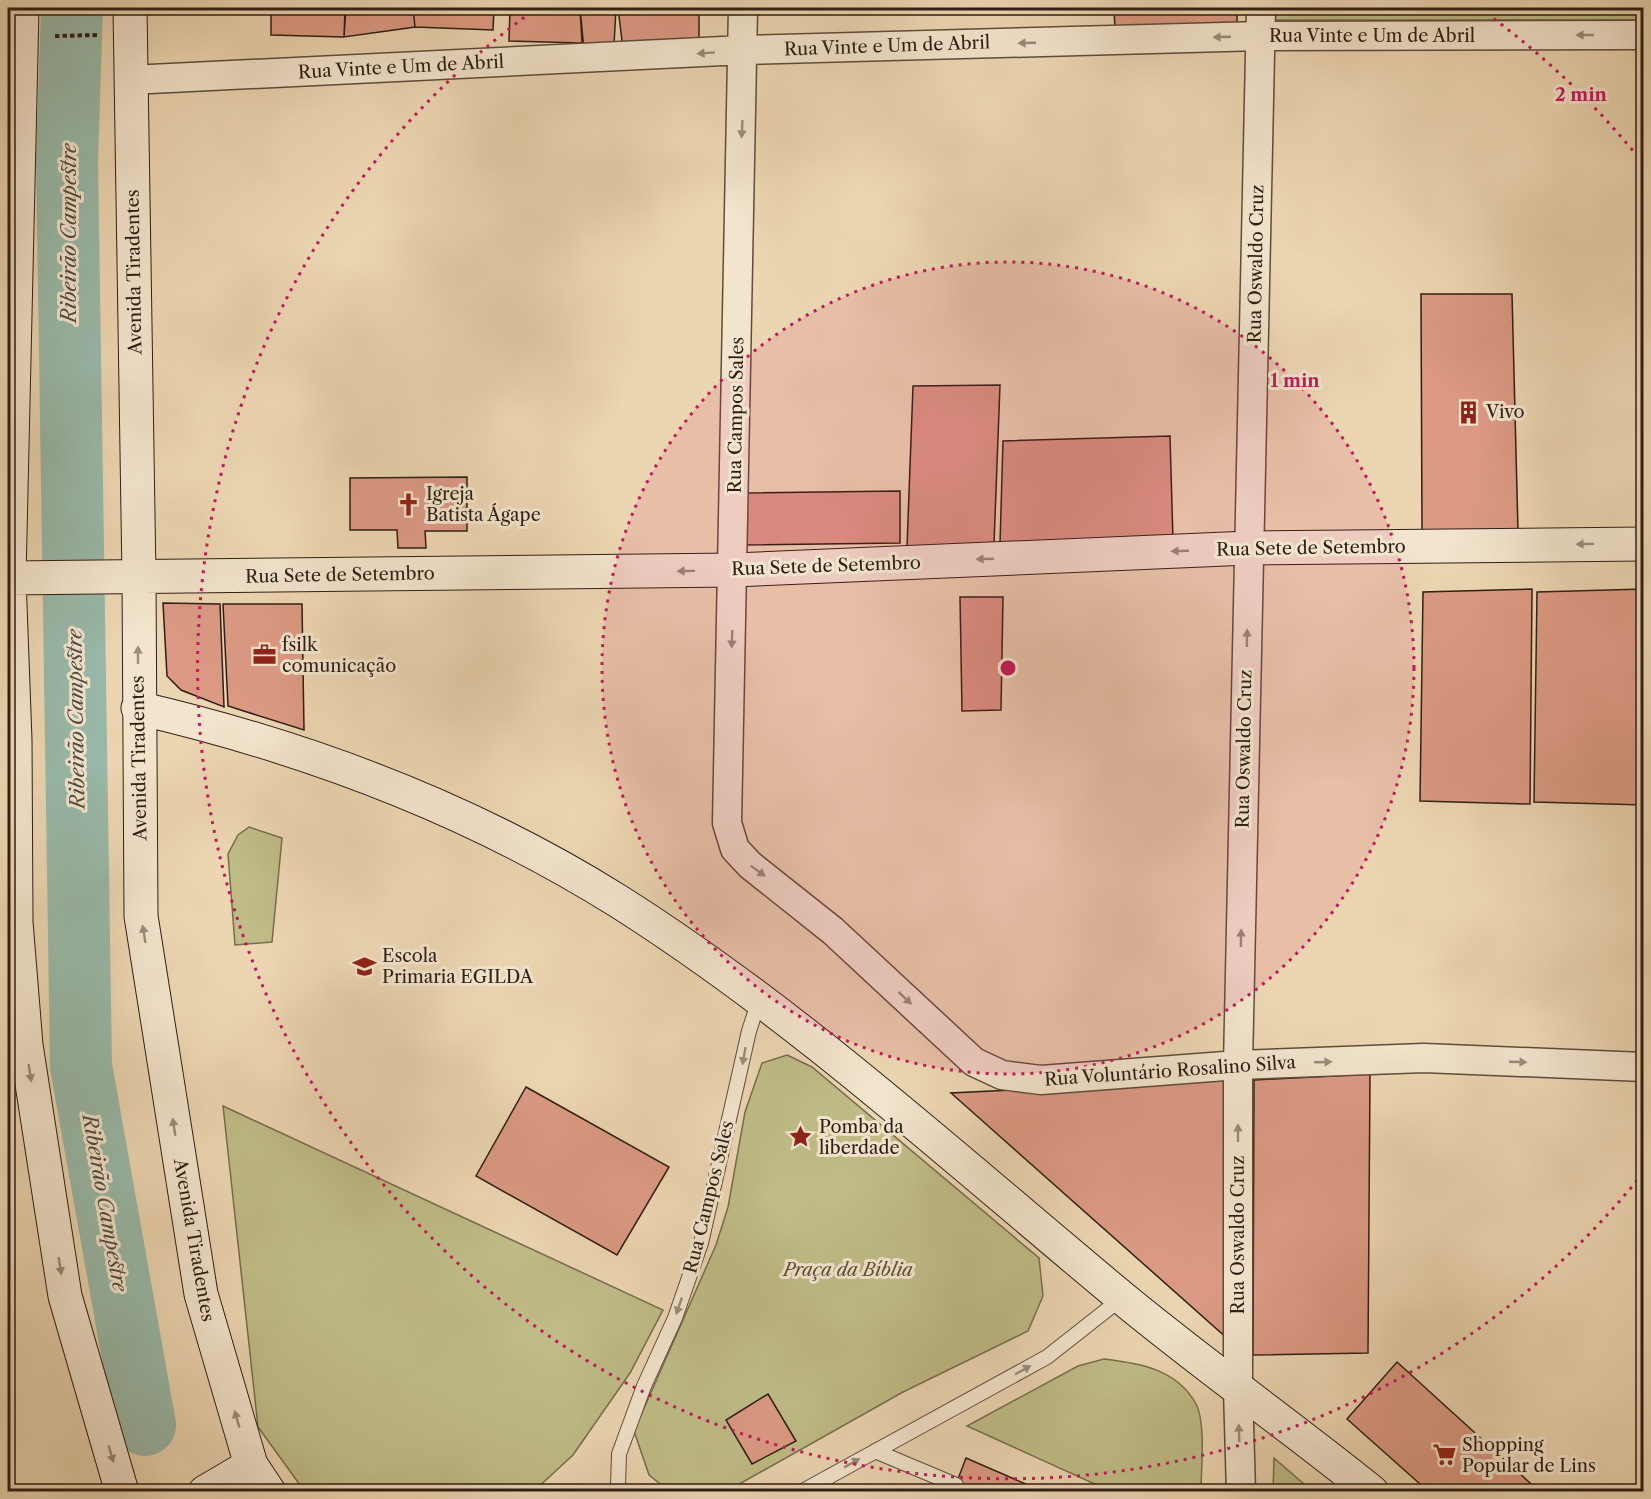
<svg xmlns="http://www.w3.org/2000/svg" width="1651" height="1499" viewBox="0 0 1651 1499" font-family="'Libre Caslon Text',serif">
<rect width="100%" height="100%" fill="#ecd6b2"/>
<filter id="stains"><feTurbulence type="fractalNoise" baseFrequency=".00333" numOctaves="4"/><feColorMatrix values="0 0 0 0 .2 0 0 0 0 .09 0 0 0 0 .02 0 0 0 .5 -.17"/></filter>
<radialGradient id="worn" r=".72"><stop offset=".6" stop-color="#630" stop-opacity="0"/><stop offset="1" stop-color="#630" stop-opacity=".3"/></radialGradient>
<path fill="#bfbc87" stroke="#766d4e" stroke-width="1.5" d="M1272 8H1644L1643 20H1272Z
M249 827 282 838 272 942 235 945 228 854 238 835Z
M787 1055 812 1067 1039 1258 1043 1296 1028 1331 903 1392 727 1491H669L649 1475 634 1431 716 1245 728 1207 745 1112 762 1063Z
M223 1106 663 1310 630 1373 573 1455 534 1491 308 1492 300 1485 258 1427Z
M1104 1359C1139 1363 1177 1369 1196 1404 1206 1422 1201 1470 1201 1491H1110L967 1426 1078 1366Z
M1274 1458 1312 1491H1273Z"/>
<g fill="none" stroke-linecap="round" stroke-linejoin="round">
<path stroke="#99b9a9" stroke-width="62" d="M72 8 67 161 81 1066 145 1425"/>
</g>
<path fill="#dc9a84" stroke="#2e1e14" stroke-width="1.5" d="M271 8H345L344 37 271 35Z
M346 8H413L415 27 344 37Z
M413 8H494L493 30 415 27Z
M510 8H580L582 43 509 41Z
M580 8H616L614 45 584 50Z
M618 8H699V47L623 49Z
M1114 8H1237V25L1115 29Z
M1421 294H1512L1518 531 1422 530Z
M1000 385 994 544 907 547 913 386Z
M1170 436 1173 541 1000 544 1003 441Z
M467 477V531H425L426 548H398L397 530H350V478Z
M900 491V543L737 545 736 493Z
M1532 589 1530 804 1420 801 1423 592Z
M1644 589V805L1534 802 1537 592Z
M960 597H1003L1001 710 962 711Z
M163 603 220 604 224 707 181 690 167 676Z
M223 604H302L304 730 228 706Z
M1370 1074 1368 1353 1253 1355 1254 1080Z
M1227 1080 1228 1339 951 1093Z
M526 1087 669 1167 617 1255 476 1176Z
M1397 1362 1540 1492H1429L1347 1419Z
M768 1394 796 1441 752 1464 726 1420Z
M966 1458 1044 1492H953Z"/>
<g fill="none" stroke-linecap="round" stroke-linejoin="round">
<defs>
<path id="lane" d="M875 1451 956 1485
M621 1492 618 1486 619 1454 644 1386 675 1318 701 1243 749 1031 759 1000
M801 1492 1047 1357 1122 1298"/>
<path id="street" d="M743 8 727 823 735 849 750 865 833 931 974 1062 1002 1075 1041 1080 1238 1065 1424 1058 1644 1067
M130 80 743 50 1261 36 1644 35
M1241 1492 1238 1389V1065L1261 8"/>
<path id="secondary" d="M22 8 9 578 15 740 16 922 26 1045 65 1296 122 1492
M130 8 139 578 141 916 201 1294 251 1465 269 1492
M8 578 734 570 1249 548 1644 544
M138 708C306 747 471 809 618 901 798 1015 956 1160 1120 1296 1202 1364 1289 1425 1372 1492
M205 1492 251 1465"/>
</defs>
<use href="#lane" stroke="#5e4c3c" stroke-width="16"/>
<use href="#street" stroke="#5e4c3c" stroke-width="31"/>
<use href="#secondary" stroke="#2e1e14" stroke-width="35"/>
<path stroke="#2e1e14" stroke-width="4" stroke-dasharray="4.5 3" stroke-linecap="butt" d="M55 36 98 35"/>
<use href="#lane" stroke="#f3e4cd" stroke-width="14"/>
<use href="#street" stroke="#f3e4cd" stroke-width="28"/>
<use href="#secondary" stroke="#f3e4cd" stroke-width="33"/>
</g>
<defs><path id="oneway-solid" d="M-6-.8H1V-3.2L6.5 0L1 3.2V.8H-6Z" transform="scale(1.5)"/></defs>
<g fill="#9a8b7a">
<use href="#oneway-solid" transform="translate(1585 35) rotate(180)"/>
<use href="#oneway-solid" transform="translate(1222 37) rotate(178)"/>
<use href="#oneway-solid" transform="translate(1027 43) rotate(178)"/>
<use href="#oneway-solid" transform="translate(706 53) rotate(176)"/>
<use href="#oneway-solid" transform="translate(742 129) rotate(93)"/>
<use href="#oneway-solid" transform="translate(1585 544) rotate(179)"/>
<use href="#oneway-solid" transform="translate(1180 551) rotate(178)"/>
<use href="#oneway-solid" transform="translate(985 559) rotate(178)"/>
<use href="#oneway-solid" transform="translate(686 571) rotate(179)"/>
<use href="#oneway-solid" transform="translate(1247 638) rotate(-89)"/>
<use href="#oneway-solid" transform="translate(732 639) rotate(92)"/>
<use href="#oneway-solid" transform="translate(138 655) rotate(-90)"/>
<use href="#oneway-solid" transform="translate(758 871) rotate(37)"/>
<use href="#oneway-solid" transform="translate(144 934) rotate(-99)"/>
<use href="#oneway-solid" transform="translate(1241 938) rotate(-89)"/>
<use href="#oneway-solid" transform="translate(905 998) rotate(43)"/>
<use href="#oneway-solid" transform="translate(744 1056) rotate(100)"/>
<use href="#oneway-solid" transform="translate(1323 1062) rotate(-2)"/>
<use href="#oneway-solid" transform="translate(1518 1062) rotate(2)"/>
<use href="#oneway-solid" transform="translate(30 1073) rotate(81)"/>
<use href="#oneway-solid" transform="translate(174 1127) rotate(-99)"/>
<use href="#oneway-solid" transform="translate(1238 1133) rotate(-90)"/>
<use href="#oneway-solid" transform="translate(60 1266) rotate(81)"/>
<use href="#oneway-solid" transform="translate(679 1306) rotate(109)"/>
<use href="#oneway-solid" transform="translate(1023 1370) rotate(-29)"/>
<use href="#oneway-solid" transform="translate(237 1419) rotate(-106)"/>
<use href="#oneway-solid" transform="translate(1239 1433) rotate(-92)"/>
<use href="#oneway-solid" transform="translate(111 1454) rotate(74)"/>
<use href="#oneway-solid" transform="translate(852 1463) rotate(-29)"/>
</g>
<circle cx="1008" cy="668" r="406" fill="#c2185b" fill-opacity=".12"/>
<g fill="none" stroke="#c2185b" stroke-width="3" stroke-dasharray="3 6">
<circle cx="1008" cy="668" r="406"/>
<path d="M1643 1173A811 811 0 1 1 537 8M1479 8A811 811 0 0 1 1643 163"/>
</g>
<defs>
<symbol id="building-bare" viewBox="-9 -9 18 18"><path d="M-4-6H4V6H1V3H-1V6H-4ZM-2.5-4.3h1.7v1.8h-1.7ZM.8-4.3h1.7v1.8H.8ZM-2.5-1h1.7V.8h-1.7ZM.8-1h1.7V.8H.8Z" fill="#8f2418" stroke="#f3e4cd" stroke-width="2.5" paint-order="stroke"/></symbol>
<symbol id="church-bare" viewBox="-9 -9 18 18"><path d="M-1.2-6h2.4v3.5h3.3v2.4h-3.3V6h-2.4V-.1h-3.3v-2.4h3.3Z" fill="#8f2418" stroke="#f3e4cd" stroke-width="2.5" paint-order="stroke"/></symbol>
<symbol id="office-bare" viewBox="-9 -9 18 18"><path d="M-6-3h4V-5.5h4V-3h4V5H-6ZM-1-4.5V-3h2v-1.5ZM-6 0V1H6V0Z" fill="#8f2418" stroke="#f3e4cd" stroke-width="2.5" paint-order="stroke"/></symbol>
<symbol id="school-bare" viewBox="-9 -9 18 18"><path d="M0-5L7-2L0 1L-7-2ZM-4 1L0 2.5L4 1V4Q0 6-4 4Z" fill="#8f2418" stroke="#f3e4cd" stroke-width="2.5" paint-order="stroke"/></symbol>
<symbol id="sight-bare" viewBox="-9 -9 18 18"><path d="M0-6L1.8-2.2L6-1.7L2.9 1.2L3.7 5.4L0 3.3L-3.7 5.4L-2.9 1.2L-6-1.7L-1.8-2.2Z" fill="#8f2418" stroke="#f3e4cd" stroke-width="2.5" paint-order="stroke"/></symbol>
<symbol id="supermarket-bare" viewBox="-9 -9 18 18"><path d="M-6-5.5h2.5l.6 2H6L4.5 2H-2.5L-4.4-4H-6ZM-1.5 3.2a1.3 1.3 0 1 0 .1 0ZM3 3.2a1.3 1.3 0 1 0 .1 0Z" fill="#8f2418" stroke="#f3e4cd" stroke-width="2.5" paint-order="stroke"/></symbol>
</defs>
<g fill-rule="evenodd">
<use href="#building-bare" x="1452" y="396" width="33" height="33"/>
<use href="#church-bare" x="392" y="488" width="33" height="33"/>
<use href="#office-bare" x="248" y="638" width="33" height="33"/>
<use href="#school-bare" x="348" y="950" width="33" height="33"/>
<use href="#sight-bare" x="784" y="1120" width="33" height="33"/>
<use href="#supermarket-bare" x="1428" y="1438" width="33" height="33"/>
</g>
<g text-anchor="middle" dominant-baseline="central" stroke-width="6" stroke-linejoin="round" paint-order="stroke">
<g font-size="18" fill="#2e1e14" stroke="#f3e4cd">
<text x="1372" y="36">Rua Vinte e Um de Abril</text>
<text transform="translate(887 46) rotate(-2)">Rua Vinte e Um de Abril</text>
<text transform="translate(401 67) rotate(-3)">Rua Vinte e Um de Abril</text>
<text transform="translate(1256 264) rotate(-89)">Rua Oswaldo Cruz</text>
<text transform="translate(134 272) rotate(-91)">Avenida Tiradentes</text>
<text transform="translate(736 415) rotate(-89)">Rua Campos Sales</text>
<text transform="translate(1311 548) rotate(-1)">Rua Sete de Setembro</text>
<text transform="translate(826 566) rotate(-2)">Rua Sete de Setembro</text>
<text transform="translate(340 575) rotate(-1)">Rua Sete de Setembro</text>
<text transform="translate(1244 749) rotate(-89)">Rua Oswaldo Cruz</text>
<text transform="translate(139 758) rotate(-91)">Avenida Tiradentes</text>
<text transform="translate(1170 1071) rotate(-4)">Rua Voluntário Rosalino Silva</text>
<text transform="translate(709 1197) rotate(-76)">Rua Campos Sales</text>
<text transform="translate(1238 1235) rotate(-90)">Rua Oswaldo Cruz</text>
<text transform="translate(194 1240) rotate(80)">Avenida Tiradentes</text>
</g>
<g font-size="18" fill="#2e1e14" stroke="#f3e4cd" text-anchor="start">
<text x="1486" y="412">Vivo</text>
<text x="426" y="494">Igreja<tspan x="426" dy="21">Batista Ágape</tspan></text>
<text x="282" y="645">fsilk<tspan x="282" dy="21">comunicação</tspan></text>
<text x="382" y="956">Escola<tspan x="382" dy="21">Primaria EGILDA</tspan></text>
<text x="819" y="1127">Pomba da<tspan x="819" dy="21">liberdade</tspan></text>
<text x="1462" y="1445">Shopping<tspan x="1462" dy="21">Popular de Lins</tspan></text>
</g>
<g font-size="18" font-style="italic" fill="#5a4d36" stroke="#f3e4cd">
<text x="848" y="1270">Praça da Bíblia</text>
</g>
<g font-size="20" font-style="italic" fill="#4e4c41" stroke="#f3e4cd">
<text transform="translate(69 233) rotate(-90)">Ribeirão Campestre</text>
<text transform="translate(76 719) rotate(-91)">Ribeirão Campestre</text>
<text transform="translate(105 1203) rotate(80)">Ribeirão Campestre</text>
</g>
</g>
<circle cx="1008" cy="668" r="9" fill="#c2185b" stroke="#f3e4cd" stroke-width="3"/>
<g font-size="18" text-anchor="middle" font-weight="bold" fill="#c2185b" stroke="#f3e4cd" stroke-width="6" stroke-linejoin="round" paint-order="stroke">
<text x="1581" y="101">2 min</text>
<text x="1295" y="387">1 min</text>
</g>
<rect width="1651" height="1499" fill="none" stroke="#ecd6b2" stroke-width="30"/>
<rect x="9" y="9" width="1633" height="1481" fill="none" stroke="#2e1e14" stroke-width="3"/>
<rect x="15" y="15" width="1621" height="1469" fill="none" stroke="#2e1e14" stroke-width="1.5"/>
<rect width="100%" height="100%" filter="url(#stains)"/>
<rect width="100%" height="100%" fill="url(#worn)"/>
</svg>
